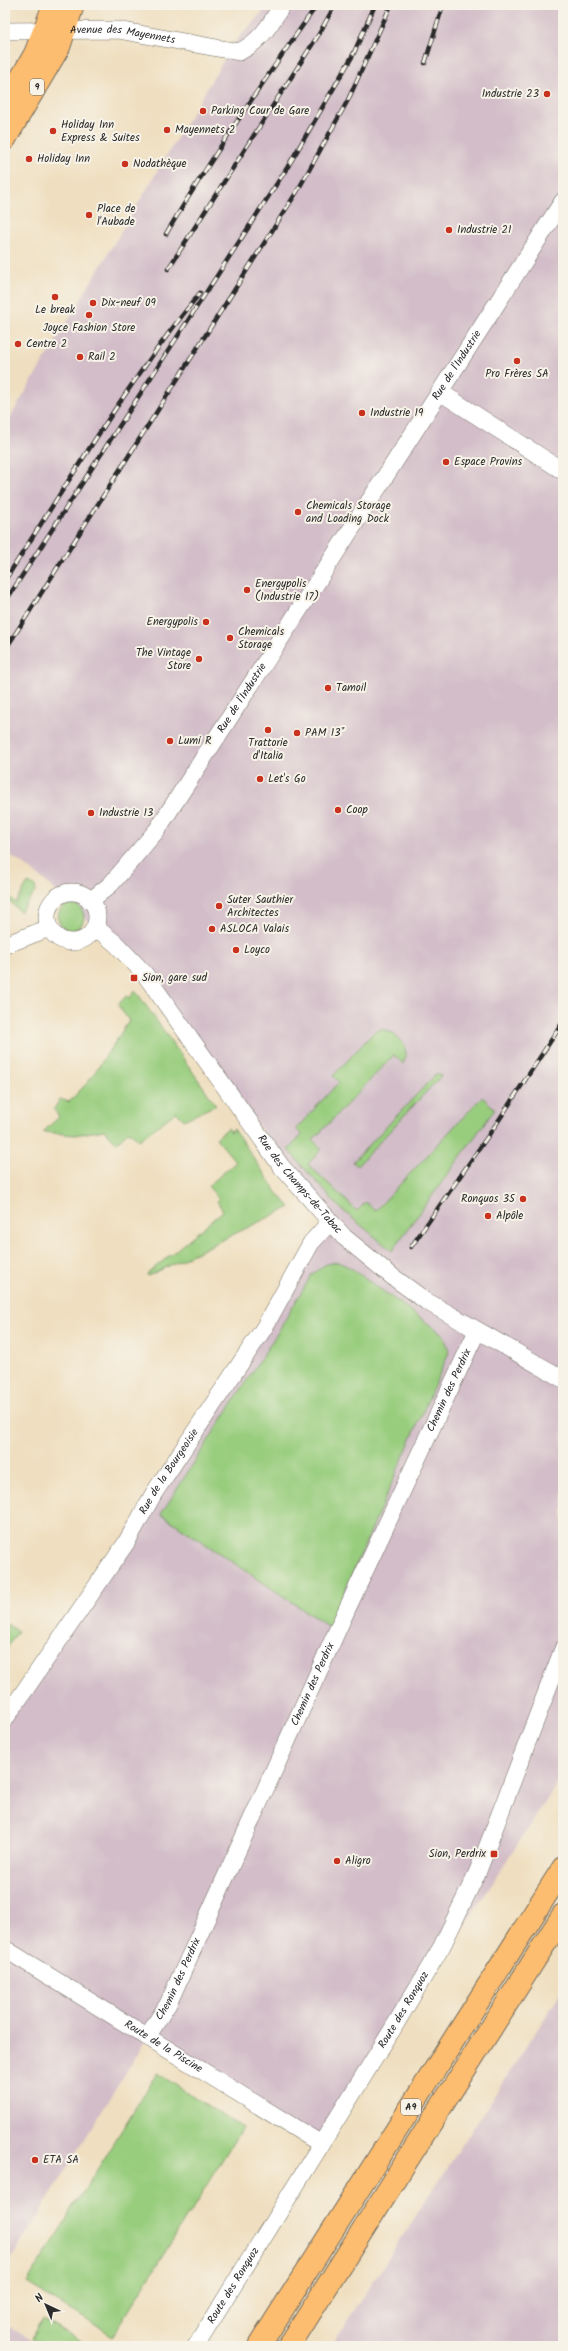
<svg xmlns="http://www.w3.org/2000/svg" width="568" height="2351" viewBox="0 0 568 2351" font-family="Kalam,sans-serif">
<rect width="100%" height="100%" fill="#f7f3e8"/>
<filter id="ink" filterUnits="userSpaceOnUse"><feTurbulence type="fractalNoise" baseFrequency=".025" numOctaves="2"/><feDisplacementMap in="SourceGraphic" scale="8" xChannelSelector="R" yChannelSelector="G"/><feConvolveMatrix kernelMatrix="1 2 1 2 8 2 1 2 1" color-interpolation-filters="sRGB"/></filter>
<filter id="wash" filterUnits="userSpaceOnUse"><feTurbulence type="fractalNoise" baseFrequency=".012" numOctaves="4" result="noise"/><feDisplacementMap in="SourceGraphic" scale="16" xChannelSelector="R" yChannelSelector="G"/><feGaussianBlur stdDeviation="0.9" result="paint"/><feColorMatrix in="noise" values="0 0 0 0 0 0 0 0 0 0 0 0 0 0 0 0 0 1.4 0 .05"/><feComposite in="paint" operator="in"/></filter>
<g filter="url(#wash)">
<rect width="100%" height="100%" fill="#efdfc0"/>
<path fill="#d2bdc8" d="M269 5H563V1775L321 2144 147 2038 5 2269V1719L330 1222 144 973 46 882 29 868 5 852V426L234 43Z
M563 1990V2346H331Z
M5 2324 41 2346H5Z"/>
<path fill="#99cd7e" stroke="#627c54" d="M28 883 35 886 36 891 20 912 6 897 9 896 16 903Z
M58 917a13 13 0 1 1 26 0a13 13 0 1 1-26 0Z
M135 990 216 1105 184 1120 176 1112 139 1140 129 1131 116 1143 104 1130 75 1135 43 1132 59 1117 54 1109 60 1099 69 1102 89 1081 129 1021 118 1005 126 996 130 998Z
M381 1029 393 1033 405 1046 406 1056 403 1064 394 1055 313 1140 322 1149 308 1164 357 1211 366 1202 375 1211 482 1097 495 1109 392 1251 340 1208 288 1150 302 1135 296 1129 339 1082 333 1076 375 1031Z
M437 1073 441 1076 357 1166 353 1162Z
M228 1128 230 1132 234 1129 276 1191 290 1207 148 1276 147 1274 223 1211 217 1201 219 1199 208 1186 236 1162 216 1138Z
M338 1262 351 1268 444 1335 449 1352 329 1627 161 1514 278 1332 312 1274 326 1264Z
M5 1623 18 1631 5 1651Z
M157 2073 242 2128 113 2336 27 2283Z
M43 2319 87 2346H46L32 2338Z"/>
</g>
<g filter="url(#ink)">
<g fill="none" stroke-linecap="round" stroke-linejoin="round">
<defs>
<g id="minor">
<path id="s1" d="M5 31 118 30 239 52C260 42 270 25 282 5"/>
<path d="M440 392 563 471"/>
<circle cx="72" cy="917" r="25"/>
<path id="s2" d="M90 901 111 884 157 830 563 201"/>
<path id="s3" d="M95 927 115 943 144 973 281 1166 344 1237 393 1277 426 1301 563 1379"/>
<path d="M5 945 49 928"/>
<path id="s4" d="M5 1719 126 1543 154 1493 264 1328 311 1243 330 1222"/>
<path id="s5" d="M5 1949 321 2144"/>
<path id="s6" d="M147 2037 168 2004 347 1609 477 1331"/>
<path id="s7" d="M196 2346 392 2030 442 1946 478 1871 563 1649"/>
</g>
<path id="major" d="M5 106 35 54 54 5
M5 139 59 47 73 5"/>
<path id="highway" d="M259 2346 563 1868
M289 2346 563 1915"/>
</defs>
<use href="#minor" stroke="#706a5f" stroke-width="18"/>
<use href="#major" stroke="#706a5f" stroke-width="24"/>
<use href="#highway" stroke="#706a5f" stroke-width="24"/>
<use href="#minor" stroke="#fff" stroke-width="17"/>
<use href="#major" stroke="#fcbd6f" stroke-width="22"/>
<use href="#highway" stroke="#fcbd6f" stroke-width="22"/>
<defs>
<path id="rail" d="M425 63 443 5
M166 234C213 155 264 80 317 5
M168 269 319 34 335 5
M5 580C68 483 127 383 200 293
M5 602 287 168 353 55 375 5
M5 650 298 190 348 100 391 5
M411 1247 497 1123 563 1022"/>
</defs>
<use href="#rail" stroke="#2b2b2b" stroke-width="4.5"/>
<use href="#rail" stroke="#f7f3e8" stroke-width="3" stroke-dasharray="9" stroke-linecap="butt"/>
</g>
</g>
<g fill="#c8321e" stroke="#f7f3e8" stroke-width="1.5">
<circle cx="547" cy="94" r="4"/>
<circle cx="203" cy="111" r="4"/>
<circle cx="167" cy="130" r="4"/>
<circle cx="53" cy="131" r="4"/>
<circle cx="29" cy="159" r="4"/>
<circle cx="125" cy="164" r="4"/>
<circle cx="89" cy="215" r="4"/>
<circle cx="449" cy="230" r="4"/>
<circle cx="55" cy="297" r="4"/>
<circle cx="93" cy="303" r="4"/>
<circle cx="89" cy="315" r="4"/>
<circle cx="18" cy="344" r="4"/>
<circle cx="80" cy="357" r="4"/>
<circle cx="517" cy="361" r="4"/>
<circle cx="362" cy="413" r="4"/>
<circle cx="446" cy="462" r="4"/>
<circle cx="298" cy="512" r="4"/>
<circle cx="247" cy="590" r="4"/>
<circle cx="206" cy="622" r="4"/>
<circle cx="230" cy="638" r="4"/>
<circle cx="199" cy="659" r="4"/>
<circle cx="328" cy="688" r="4"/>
<circle cx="268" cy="730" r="4"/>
<circle cx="297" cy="733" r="4"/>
<circle cx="170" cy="741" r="4"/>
<circle cx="260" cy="779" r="4"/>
<circle cx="338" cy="810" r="4"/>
<circle cx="91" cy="813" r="4"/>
<circle cx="219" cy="906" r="4"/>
<circle cx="212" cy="929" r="4"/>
<circle cx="236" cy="950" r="4"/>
<rect x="130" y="974" width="8" height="8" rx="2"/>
<circle cx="523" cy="1199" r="4"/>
<circle cx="488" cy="1216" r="4"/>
<rect x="490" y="1850" width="8" height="8" rx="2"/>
<circle cx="337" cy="1861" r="4"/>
<circle cx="35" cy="2160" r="4"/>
</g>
<g text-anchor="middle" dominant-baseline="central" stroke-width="4" stroke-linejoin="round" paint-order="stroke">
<g fill="#f7f3e8" stroke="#686764" stroke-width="1">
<rect x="30" y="79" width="14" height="16" rx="3"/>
<rect x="401" y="2099" width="20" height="16" rx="3"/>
</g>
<g font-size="10" font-weight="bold" fill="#2b2b2b">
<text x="37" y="87">9</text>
<text x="411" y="2107">A9</text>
</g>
<g font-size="11" fill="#2b2b2b" stroke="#f7f3e8">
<text stroke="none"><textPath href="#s1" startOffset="118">Avenue des Mayennets</textPath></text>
<text stroke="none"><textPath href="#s2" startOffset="651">Rue de l'Industrie</textPath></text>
<text stroke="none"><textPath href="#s2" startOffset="255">Rue de l'Industrie</textPath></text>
<text stroke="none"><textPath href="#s3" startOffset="330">Rue des Champs-de-Tabac</textPath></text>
<text stroke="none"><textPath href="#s6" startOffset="714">Chemin des Perdrix</textPath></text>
<text stroke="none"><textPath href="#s4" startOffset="297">Rue de la Bourgeoisie</textPath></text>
<text stroke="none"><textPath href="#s6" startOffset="390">Chemin des Perdrix</textPath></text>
<text stroke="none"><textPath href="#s6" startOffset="66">Chemin des Perdrix</textPath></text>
<text stroke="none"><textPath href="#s7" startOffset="395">Route des Ronquoz</textPath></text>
<text stroke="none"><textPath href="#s5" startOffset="186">Route de la Piscine</textPath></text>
<text stroke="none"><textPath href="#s7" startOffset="71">Route des Ronquoz</textPath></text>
</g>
<g font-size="11" fill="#2b2b2b" stroke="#f7f3e8" text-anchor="start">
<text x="539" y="94" text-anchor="end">Industrie 23</text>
<text x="211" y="111">Parking Cour de Gare</text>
<text x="61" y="125">Holiday Inn<tspan x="61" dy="13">Express &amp; Suites</tspan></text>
<text x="175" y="130">Mayennets 2</text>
<text x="37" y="159">Holiday Inn</text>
<text x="133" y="164">Nodathèque</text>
<text x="97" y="209">Place de<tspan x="97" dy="13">l'Aubade</tspan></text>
<text x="457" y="230">Industrie 21</text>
<text x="101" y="303">Dix-neuf 09</text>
<text x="55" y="310" text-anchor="middle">Le break</text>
<text x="89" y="328" text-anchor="middle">Joyce Fashion Store</text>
<text x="26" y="344">Centre 2</text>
<text x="88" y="357">Rail 2</text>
<text x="517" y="374" text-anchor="middle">Pro Frères SA</text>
<text x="370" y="413">Industrie 19</text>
<text x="454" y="462">Espace Provins</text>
<text x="306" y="506">Chemicals Storage<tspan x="306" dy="13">and Loading Dock</tspan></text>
<text x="255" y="584">Energypolis<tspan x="255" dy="13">(Industrie 17)</tspan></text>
<text x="198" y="622" text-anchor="end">Energypolis</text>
<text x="238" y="632">Chemicals<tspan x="238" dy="13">Storage</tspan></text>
<text x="191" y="653" text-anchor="end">The Vintage<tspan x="191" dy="13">Store</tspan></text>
<text x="336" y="688">Tamoil</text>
<text x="305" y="733">PAM 13*</text>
<text x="178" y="741">Lumi R</text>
<text x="268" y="743" text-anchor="middle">Trattorie<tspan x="268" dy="13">d'Italia</tspan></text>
<text x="268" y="779">Let's Go</text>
<text x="346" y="810">Coop</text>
<text x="99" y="813">Industrie 13</text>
<text x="227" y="900">Suter Sauthier<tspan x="227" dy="13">Architectes</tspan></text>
<text x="220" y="929">ASLOCA Valais</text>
<text x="244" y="950">Loyco</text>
<text x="142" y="978">Sion, gare sud</text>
<text x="515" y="1199" text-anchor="end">Ronquos 35</text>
<text x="496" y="1216">Alpôle</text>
<text x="486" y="1854" text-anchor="end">Sion, Perdrix</text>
<text x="345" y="1861">Aligro</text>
<text x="43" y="2160">ETA SA</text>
</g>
</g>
<rect width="568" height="2351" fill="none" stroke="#f7f3e8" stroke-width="20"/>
<g transform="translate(46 2305) rotate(316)" stroke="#f7f3e8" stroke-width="3" paint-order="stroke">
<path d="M0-3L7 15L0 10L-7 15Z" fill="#2b2b2b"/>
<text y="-6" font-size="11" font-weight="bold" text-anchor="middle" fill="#2b2b2b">N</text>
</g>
</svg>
